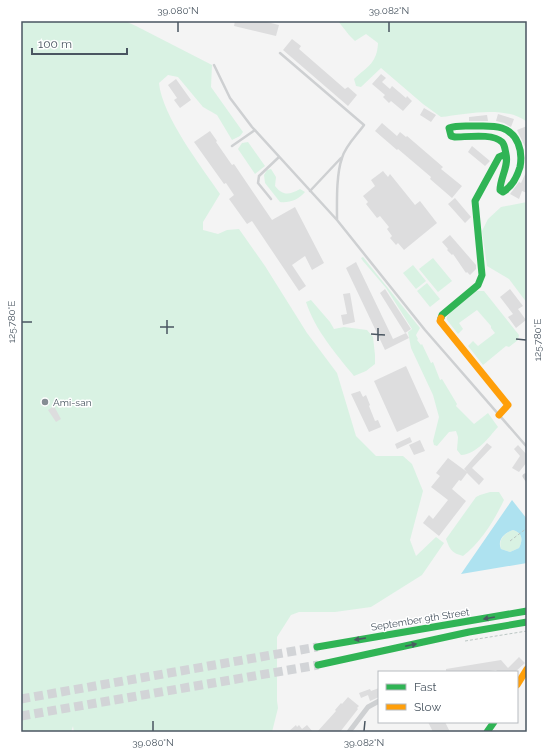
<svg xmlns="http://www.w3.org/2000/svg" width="548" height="753" viewBox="0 0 548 753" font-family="Raleway,sans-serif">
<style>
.green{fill:#d9f2e3}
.water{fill:#aee2f0;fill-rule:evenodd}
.building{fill:#ddddde}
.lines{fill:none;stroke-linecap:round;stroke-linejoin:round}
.highway-tunnel{stroke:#d2d4d7;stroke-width:9;stroke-dasharray:9 4.5;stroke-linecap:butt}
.path{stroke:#bcc7c4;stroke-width:1;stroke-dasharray:3 2;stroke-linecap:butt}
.lane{stroke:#ced0d2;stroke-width:2.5}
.street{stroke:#ced0d2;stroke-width:5}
.fast{stroke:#30b455;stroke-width:7}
.slow{stroke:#ff9f0a;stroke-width:7}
.oneway{fill:#495b60}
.ticks{fill:none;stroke:#4a5661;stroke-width:1.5}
.poi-dot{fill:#868d94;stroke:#fff;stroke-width:1.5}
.labels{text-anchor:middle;stroke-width:3;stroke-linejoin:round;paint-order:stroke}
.poi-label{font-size:10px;fill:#4a5661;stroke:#fff;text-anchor:start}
.street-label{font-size:10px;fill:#4a5661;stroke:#fff}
.neatline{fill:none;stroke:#4a5661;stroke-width:1.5}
.ticks-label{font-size:10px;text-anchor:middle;fill:#4a5661}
</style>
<rect width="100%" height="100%" fill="#f4f4f4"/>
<path class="green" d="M21 21H125L136 26 212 65 211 87 243 132 240 136 232 140 217 115 203 107 178 77 168 75 159 83C162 116 201 166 220 194L203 222V230L218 234 227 230 239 229 265 266 307 333 337 373 356 436 376 456H403L412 464 423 491 410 540 416 556 436 537 444 543 422 575 371 607 335 612H299L291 615 277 637V701L278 708 272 732H74L73 726 71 732H21Z
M338 21H527V122C506 105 466 114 441 117L423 104 381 68 361 87 356 86 354 79C368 66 377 63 378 43L366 34 355 41 349 35Z
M248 142 265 166 255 174 238 149 242 143Z
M271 169 276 177 275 186C283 196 289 195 300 189L305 192C298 200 290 203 280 202L265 183 264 175 267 170Z
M527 202V303L509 279 487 266 482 231 488 219 501 207Z
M363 257 420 328 416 335 418 339 417 340 421 345 422 344 431 363 433 362 440 380 442 379 457 404 456 406 474 424 488 413 498 427C488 438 477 454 461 455L457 450 458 437 456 431 449 432 437 446 434 445 433 441 439 417 433 395 411 348 408 332 412 329 386 288 363 261 361 258Z
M433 258 452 281 438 292 419 269Z
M413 265 426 281 416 289 403 273Z
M427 283 440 299 430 307 417 291Z
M476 291H484L519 335 518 340 509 347 506 346 483 365 468 346 473 341 478 346 495 333 491 328V326L477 310 459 323 463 329 458 334 447 320V317L451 312Z
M311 300 330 322 334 329 344 327 367 330 373 337 375 355V364L366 371 354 376C336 354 315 330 306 302Z
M490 492H499L504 500C494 521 481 542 463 556 452 553 450 550 446 539L476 497 480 495Z
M513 530C523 533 523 540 519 548L510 552 501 549C498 540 504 533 513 530Z"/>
<path class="water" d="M512 500 527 519V563L461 574ZM513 530C523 533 523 540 519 548L510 552 501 549C497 540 504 533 513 530Z"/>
<path class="building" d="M235 21H263L279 25 276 36 234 26Z
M292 39 301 46 299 49 345 89 348 87 357 95 348 106 283 50Z
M381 74 386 78 382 82 390 89 392 86 406 98 407 96 412 101 403 111 391 101 389 103 383 97 385 95 372 84Z
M176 79 191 100 180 108 174 100 177 98 168 85Z
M424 108 436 115 431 122 420 115Z
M498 114 514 119 511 127 504 123 496 121Z
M487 115 488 121H469V117Z
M382 123 397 136 400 132 406 137 407 136 443 167 441 169 462 186 452 198 430 179 431 177 398 149 397 150 375 131Z
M527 126V151L517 130Z
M210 131 217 141 216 142 232 165 234 164 272 220 295 207 324 263 312 270 305 256 292 265 306 286 299 291 252 221 247 224 229 199 234 195 226 183 224 184 194 142Z
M472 146 490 161 485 166 468 152Z
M527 170V193L522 191 519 199 510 194 519 182 521 183Z
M383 171 388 177 390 174 415 205 420 201 437 223 404 250 398 243 396 245 390 238 392 236 387 229 389 227 380 216 377 218 366 204 368 202 363 196 375 186 371 180Z
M455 198 471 217 465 223 448 204Z
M450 235 476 265V269L470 275 467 272 466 273 453 254 452 255 447 250 448 249 442 242Z
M356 262 393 339 406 333 409 338 385 350 346 268Z
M385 289 411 329 405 333 380 293Z
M510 289 523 306 518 309 526 320 516 328 508 317 513 314 500 297Z
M350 293 355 322 343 325 341 315 347 314 343 294Z
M406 366 429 417 397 432 374 381Z
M360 391 363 397 366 395 370 405 369 406 375 421 378 420 381 427 369 432 351 394Z
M54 406 61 419 56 422 48 410Z
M410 437 412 442 397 449 395 444Z
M420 440 425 451 414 455 409 445Z
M487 443 492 447 472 468 484 479 479 485 467 473 461 481 459 480 452 489 466 501 439 536 423 523 429 515 433 519 448 500 431 487 440 476 436 473 448 458 467 472 464 469Z
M518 445 527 455V462L519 472 512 468 520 456 514 449Z
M519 657 525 663 515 672H498L496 670 483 672H446V669L501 660 508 668Z
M379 688V697L370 701 368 695 361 698 359 693 370 689 371 691Z
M348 697 359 706 357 708 358 709 340 732H317L336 711 335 710 341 703 342 704Z
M428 722H445L450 732H433Z
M296 725 297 727 299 725 302 729 307 725 313 732H288Z"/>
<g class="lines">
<path class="highway-tunnel" d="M21 699 317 647
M21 716 318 665"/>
<path class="path" d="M510 541 527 528
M465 641 527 631"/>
<path class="lane" d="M280 53 364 125C357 135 345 146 342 158 336 175 337 202 337 220
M214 65 230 98 252 127 337 220 425 330 527 447
M232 146 255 130
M310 191 341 158
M271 199 258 183 259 176 279 157"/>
<path class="street" d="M525 476 527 479
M349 732 368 707 379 701"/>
<path class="fast" d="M441 318 442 315 478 285 482 275 475 201 499 157 506 154C509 166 500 178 500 190L503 192C513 186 517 177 520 167 523 151 518 133 502 128 493 125 483 126 474 126 465 126 457 125 449 128L451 136 455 137C467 137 493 133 502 142 505 145 505 150 506 154
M317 647 527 611
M318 665 469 632 527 622
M487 732 494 722"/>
<path class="slow" d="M441 318 440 321 508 405 499 415
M517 685 527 669"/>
</g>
<defs><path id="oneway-solid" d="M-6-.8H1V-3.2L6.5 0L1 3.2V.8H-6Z"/></defs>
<g class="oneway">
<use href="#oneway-solid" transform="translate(489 618) rotate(170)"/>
<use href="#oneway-solid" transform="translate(360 639) rotate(171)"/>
<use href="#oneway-solid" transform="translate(411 645) rotate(-12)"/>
</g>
<path class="ticks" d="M178 32V22M389 32V22M22 322H32M160 327H174M167 334V320M371 334 385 335M516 339 526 340M378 341V328M153 731V721M364 731 365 721"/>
<circle class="poi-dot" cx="45" cy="402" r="4"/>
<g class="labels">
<g class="poi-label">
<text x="53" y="406">Ami-san</text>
</g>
<g class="street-label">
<text transform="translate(420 619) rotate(-9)" y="4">September 9th Street</text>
</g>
</g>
<rect width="548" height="753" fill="none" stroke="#ffffff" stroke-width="44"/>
<rect x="378" y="671" width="140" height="52" fill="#ffffff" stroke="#b7bbc0"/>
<rect x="386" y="684" width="20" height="6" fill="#30b455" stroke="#b7bbc0"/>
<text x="414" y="691" font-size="12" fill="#4a5661">Fast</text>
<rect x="386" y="704" width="20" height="6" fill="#ff9f0a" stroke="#b7bbc0"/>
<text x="414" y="711" font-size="12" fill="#4a5661">Slow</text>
<path d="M32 48v6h95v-6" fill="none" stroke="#4a5661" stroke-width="2"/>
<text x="38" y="48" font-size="12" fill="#4a5661" stroke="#ffffff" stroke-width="3" paint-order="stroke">100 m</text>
<rect x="22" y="22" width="504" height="709" class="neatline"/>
<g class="ticks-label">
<text x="178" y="14">39.080°N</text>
<text x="389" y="14">39.082°N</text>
<text transform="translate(11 322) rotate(-90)" y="4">125.780°E</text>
<text transform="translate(537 340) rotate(-90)" y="4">125.780°E</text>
<text x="153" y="746">39.080°N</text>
<text x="364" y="746">39.082°N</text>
</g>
</svg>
